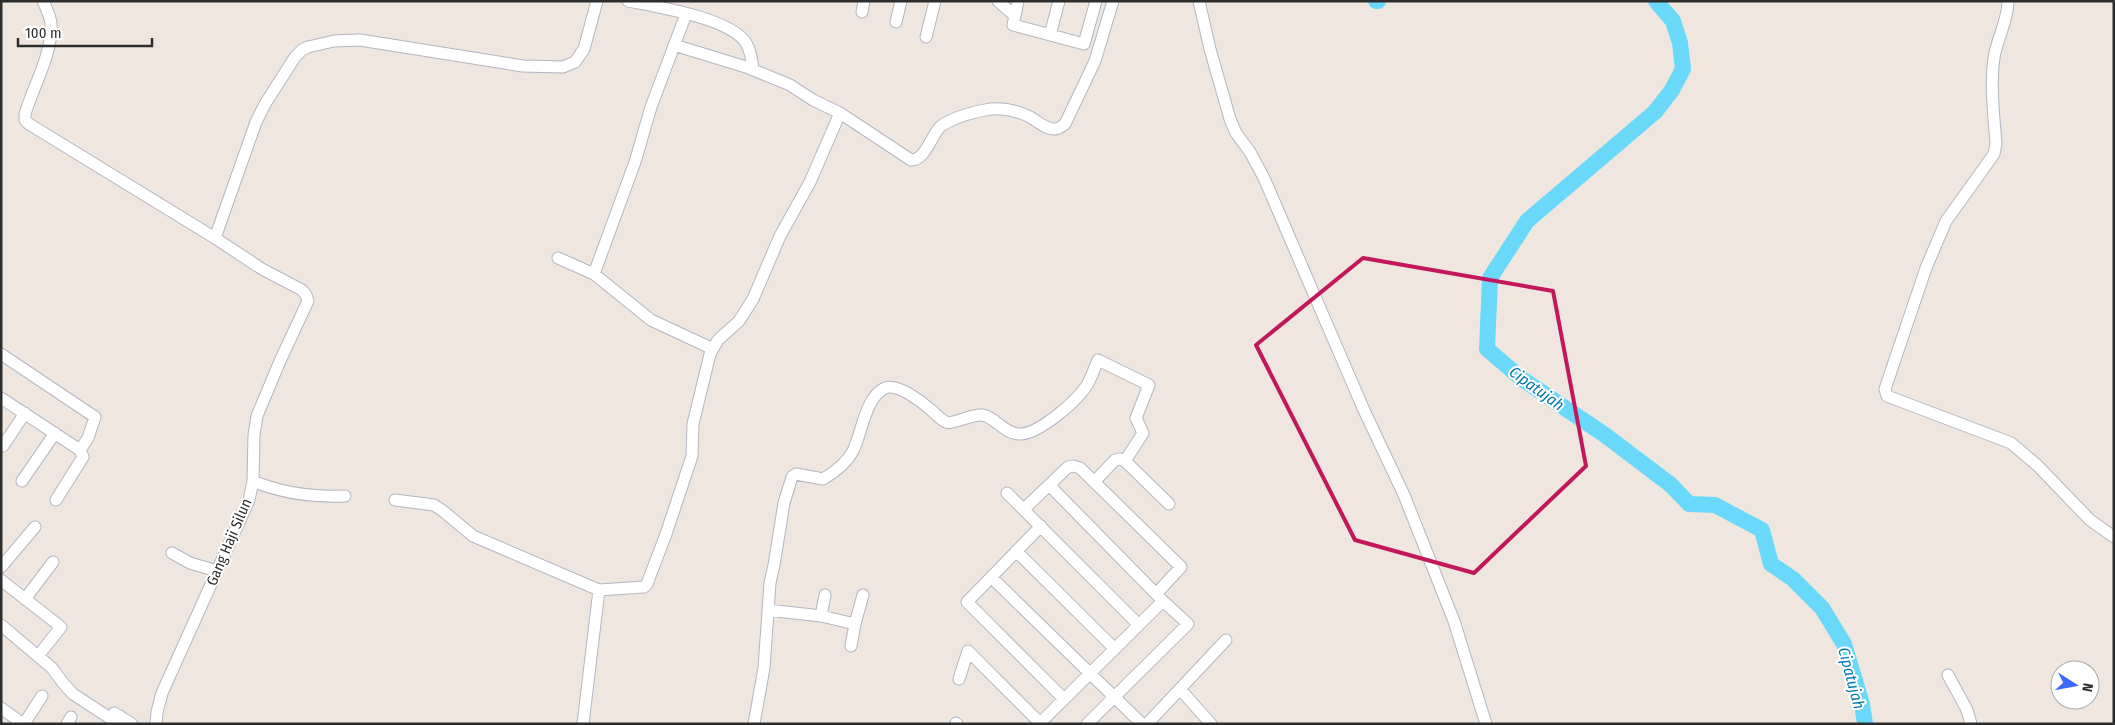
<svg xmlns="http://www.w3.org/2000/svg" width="2115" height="725" viewBox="0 0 2115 725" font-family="'Fira Sans Condensed',sans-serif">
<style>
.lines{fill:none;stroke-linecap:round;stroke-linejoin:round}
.river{stroke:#6ad9f9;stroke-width:16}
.minor-casing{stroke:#b3b6c1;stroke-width:13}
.minor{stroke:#fff;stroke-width:11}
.marked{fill:none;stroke:#c2185b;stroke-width:4;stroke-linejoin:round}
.labels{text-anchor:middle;stroke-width:4;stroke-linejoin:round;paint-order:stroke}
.street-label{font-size:15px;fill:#2d2d2d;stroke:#fff}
.water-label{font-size:16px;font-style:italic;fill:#0279ac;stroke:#fff}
</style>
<rect width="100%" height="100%" fill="#efe7df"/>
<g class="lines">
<path class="river" d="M1376 1H1378
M1656 1 1673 21 1680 43 1683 69 1672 90 1655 112 1527 221 1490 278 1487 349 1522 379 1605 435 1671 485 1689 504 1715 505 1762 530 1771 564 1793 579 1822 608 1844 644 1862 704 1865 724"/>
<defs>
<path id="minor" d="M43 1C46 8 50 16 51 23 53 53 33 87 25 114V120L29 124 215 238 262 269 302 290 306 295 308 301 280 361 257 416 254 435 253 481 249 500 162 693 157 712 156 724
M628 1C658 7 730 18 746 43 751 51 752 61 753 69
M998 1 1014 15
M1018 1 1013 25 1084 44 1096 1
M1199 1 1210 49 1230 119 1236 133 1250 152 1264 178 1363 408 1404 495 1454 621 1486 724
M2008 1C2008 21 1997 38 1994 58 1990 86 1994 117 1996 144L1994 154 1946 221 1926 268 1885 389 1887 396 2011 443 2037 465 2090 520 2114 537
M862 12 864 1
M896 22 901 1
M1050 35 1059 1
M926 37 935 1
M674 45 746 67 790 85 813 100 840 113 911 160C926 160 931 135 941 126 954 117 970 113 985 110 1001 107 1016 110 1030 117 1037 121 1047 130 1055 129 1058 129 1062 126 1065 124L1095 61 1113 1
M215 238 256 122 265 104 295 57 302 50 308 47 334 41 360 40 523 66 563 67 575 62 584 49 597 1
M558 258 594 274 651 320 713 349
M594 274 635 162 651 107 686 14
M1 354 95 417 88 438 80 450 83 457 56 500
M1 398 80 450
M3 446 25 413
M22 481 55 433
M253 481C281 493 314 497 345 496
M1094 482 1115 460 1120 459 1125 461 1169 504
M1007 493 1139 625
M395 500 434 505 443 511 473 536 599 590 644 587 647 584 666 534 692 456 693 424 710 354 718 340 739 321 753 299 780 236 810 182 840 113
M1024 509 1068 467 1073 466 1080 468 1181 567 1156 594
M1041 526 967 602 1064 699
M1016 551 1115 649
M172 553 190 563 217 571
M1 567 35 527
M991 577 1142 724
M1 580 61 627 38 656
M25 599 53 562
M768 610 821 616 855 624 863 595
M821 616 825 595
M1 625 52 668 63 683 73 694 116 722 120 716
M851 646 855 624
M1948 675 1967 710 1971 724
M959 679 968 651 1040 723 1163 601 1049 485
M1180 689 1211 724
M1 708 23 724
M114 713 132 724
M956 723 957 724
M24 724 42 696
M67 724 71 717
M583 724 599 590
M754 724 764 668 770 583 774 565 784 503 792 477 796 474 823 479C835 472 846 464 853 451 862 433 865 397 885 388 898 383 922 402 931 410 935 413 941 420 946 422 952 425 971 414 982 415 995 417 1004 433 1018 434 1037 436 1075 402 1085 388 1091 380 1094 369 1098 360L1149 385 1136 418 1143 433 1125 461
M1087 724 1188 624 1163 601
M1147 724 1226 640"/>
</defs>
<use href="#minor" class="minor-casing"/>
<use href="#minor" class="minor"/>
</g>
<path class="marked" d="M1363 258 1553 291 1586 466 1474 573 1355 540 1256 345Z"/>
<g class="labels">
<g class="street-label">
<text transform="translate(229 542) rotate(-67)" y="5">Gang Haji Silun</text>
</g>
<g class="water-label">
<text transform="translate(1537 388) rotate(36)" y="6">Cipatujah</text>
<text transform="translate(1852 678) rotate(75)" y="6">Cipatujah</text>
</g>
</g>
<rect width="2115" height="725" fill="none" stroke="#2d2d2d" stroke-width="5"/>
<g transform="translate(2075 685) rotate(101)"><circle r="24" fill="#ffffff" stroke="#ababab"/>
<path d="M0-4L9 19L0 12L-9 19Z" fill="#3c68ff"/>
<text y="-8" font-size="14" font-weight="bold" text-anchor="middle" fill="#2d2d2d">N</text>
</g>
<path d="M18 38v8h134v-8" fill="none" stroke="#2d2d2d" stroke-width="2.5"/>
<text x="25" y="38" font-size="15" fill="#2d2d2d" stroke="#ffffff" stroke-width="4" paint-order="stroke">100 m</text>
</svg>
